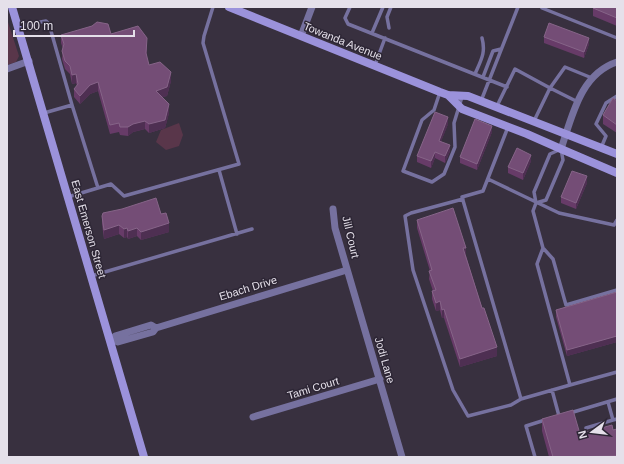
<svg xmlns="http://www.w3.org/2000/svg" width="624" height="464" viewBox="0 0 624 464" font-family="Arial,sans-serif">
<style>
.green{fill:#59364a}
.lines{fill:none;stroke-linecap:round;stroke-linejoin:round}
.service{stroke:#76719f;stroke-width:3.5}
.minor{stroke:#76719f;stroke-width:7}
.secondary{stroke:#9b92db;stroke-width:8}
.wall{fill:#673b68}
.shaded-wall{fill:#4e2f52}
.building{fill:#744d76;stroke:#866488}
.labels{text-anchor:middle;stroke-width:3;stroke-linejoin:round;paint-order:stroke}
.street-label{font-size:11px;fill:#e5e0ea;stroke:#2d2635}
</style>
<rect width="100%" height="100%" fill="#38303f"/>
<path class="green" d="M7 19 19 56 16 62 7 65Z
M179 123 183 135 179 146 166 150 156 142 161 130Z"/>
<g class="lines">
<path class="service" d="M350 7 345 18 348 24 507 87
M542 8 617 38
M18 26 46 21 49 24 72 105 98 188
M389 28 387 17 391 7
M372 33 383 7
M375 65 385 38
M475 74C481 60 486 53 482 38
M483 77 493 51 501 49
M440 92 434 110 422 120 403 171 432 182 444 174 455 147 454 123 462 97
M481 101 518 7
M578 102 550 88 565 67 592 78
M497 106 515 69 550 88 534 121
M44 113 72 105
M508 127 483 191 462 197 521 399 570 385 537 264 543 248 533 211 536 203 534 192 550 154 561 149 563 160 546 200 536 203
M601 148 606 136 596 124 606 103 617 96
M219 170 237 234
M488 179 559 213 614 225 617 220
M68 197 111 184 124 196 239 164 203 43 204 36 213 7
M463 199 411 213 405 216 413 270 453 390 468 416 511 405 521 399
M543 248 553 259 566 305 617 290
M91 276 252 229
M570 385 617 372
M552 390 559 416
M608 402 613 420 617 419
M570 413 617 399
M586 428 613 420
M535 457 526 426 545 420"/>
<path class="minor" d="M301 36 312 7
M7 69 29 61
M561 149C572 117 580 74 617 62
M333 209 335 228 402 457
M156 328 347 270
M110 341 113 340 115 336 151 325 156 328 153 332 118 342 113 340
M253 417 380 379"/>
<path class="secondary" d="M12 7 144 457
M229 7 440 92 448 95 468 96 617 154
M448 95 462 109 527 134 561 149 617 173"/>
</g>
<path class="wall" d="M617 7V26L593 16V8Z
M111 34 147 47 146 55 149 65 171 81 167 96 162 97 169 113 165 128 149 133 145 129 133 132 128 136 120 135 119 132 110 134 98 91 90 94 80 104 74 97V89L77 86 76 83 72 84 70 74 65 69 62 59 63 49 61 43V35Z
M544 37 589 44 584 58 544 43Z
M617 101V133L603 124V115Z
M448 124 441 141 450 151 445 163 435 158 431 168 417 162V156Z
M492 132 477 170 460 163V157Z
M531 161 523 180 508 173V167Z
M587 183 576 209 561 203V197Z
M161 214 169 232 141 240 137 236 128 239 127 237 124 238 119 234 104 239 102 224V216Z
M417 220 466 256 497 356 460 367 444 318H442L440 310 436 311 432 299V291H433L429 279 430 271 417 228Z
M617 292V342L567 356 556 317V310Z
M542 419 580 434 613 430 617 457H549L542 431Z"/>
<path class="shaded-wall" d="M147 38V47L146 62V53Z
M589 38V44L584 58V52Z
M171 72V81L167 96 156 99V91Z
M76 74V83L72 84V75Z
M98 82V91L90 94 80 104V96L90 85Z
M169 104V113L165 128 149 133V124Z
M448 117V124L439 147V141Z
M145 121V129L133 132 128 136V127L133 124Z
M492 126V132L477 170V164Z
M450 145V151L445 163V156Z
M435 152V158L431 168V161Z
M531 155V161L523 180V173Z
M587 176V183L576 209V203Z
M169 223V232L141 240V232Z
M119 225V234L104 239V230Z
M127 228V237L124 238V229Z
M137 228V236L128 239V231Z
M463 248H466V256Z
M440 301V310L436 311V303Z
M444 309V318H442V310Z
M617 336V342L567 356V350Z
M497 347V356L460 367V359Z"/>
<path class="building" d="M594 7H617V18L593 8Z
M97 22 108 24 111 34 138 26 147 38 146 53 149 65 160 62 171 72 167 87 156 91 169 104 165 120 149 124 145 121 133 124 128 127H120L119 123 110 125 98 82 90 85 80 96 74 89 78 84 76 74 72 75 70 66 65 61 62 51 64 44 61 35 92 26Z
M549 23 589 38 584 52 544 37Z
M613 98 617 101V125L603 115Z
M435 112 448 117 439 141 450 145 445 156 435 152 431 161 417 156Z
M475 119 492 126 477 164 460 157Z
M517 148 531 155 523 173 508 167Z
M572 171 587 176 576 203 561 197Z
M156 198 161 214 166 213 169 223 141 232 137 228 128 231 127 228 124 229 119 225 104 230 102 216 103 213 122 209Z
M453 208 466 248H463L482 308H484L497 347 460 359 444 309 442 310 440 301 436 303 432 291 436 290 429 271 432 270 417 220Z
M617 292V336L567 350 556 310Z
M573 410 580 434 612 425 613 430 617 429V456L553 457 542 419Z"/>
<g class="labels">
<g class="street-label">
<text transform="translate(343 41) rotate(22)" y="4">Towanda Avenue</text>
<text transform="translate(89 229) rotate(74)" y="4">East Emerson Street</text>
<text transform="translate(351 237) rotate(77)" y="4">Jill Court</text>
<text transform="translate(248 288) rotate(-17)" y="4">Ebach Drive</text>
<text transform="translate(385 360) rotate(74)" y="4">Jodi Lane</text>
<text transform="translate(313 388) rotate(-17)" y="4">Tami Court</text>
</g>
</g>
<rect width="624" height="464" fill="none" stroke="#e5e0ea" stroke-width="16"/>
<g transform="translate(592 432) rotate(255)" stroke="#2d2635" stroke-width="3" paint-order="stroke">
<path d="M0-3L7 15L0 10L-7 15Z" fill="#e5e0ea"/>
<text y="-6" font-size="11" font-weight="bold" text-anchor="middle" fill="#e5e0ea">N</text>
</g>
<path d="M14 30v6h120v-6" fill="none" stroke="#e5e0ea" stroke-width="2"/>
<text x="20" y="30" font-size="12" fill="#e5e0ea" stroke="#2d2635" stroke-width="3" paint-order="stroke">100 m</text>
</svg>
